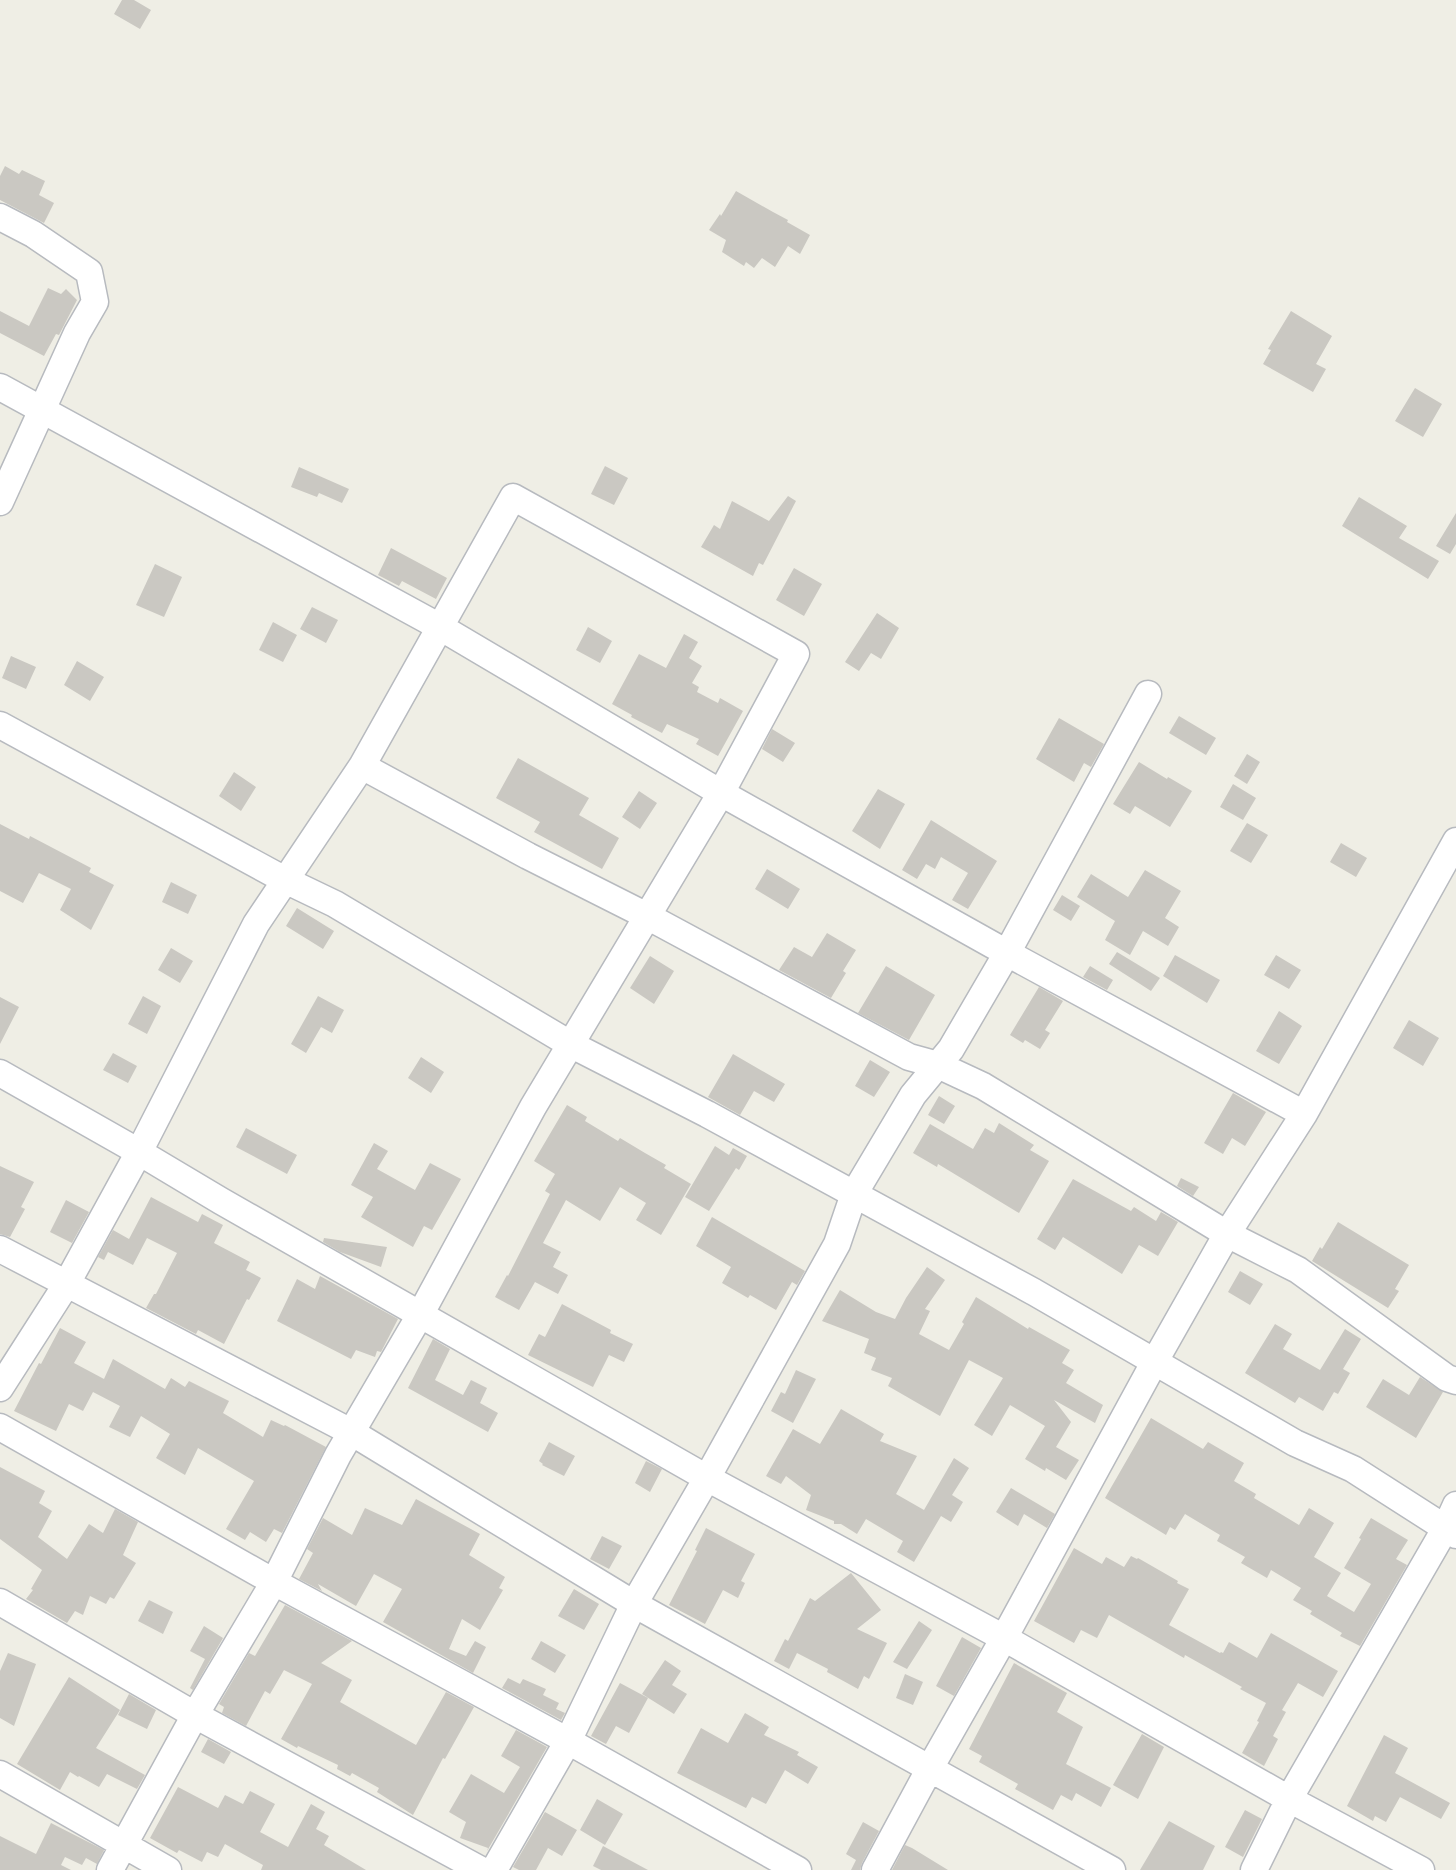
<svg xmlns="http://www.w3.org/2000/svg" width="1456" height="1870" viewBox="0 0 1456 1870" font-family="'PT Sans Narrow',sans-serif">
<style>
.building{fill:#cac8c2}
.lines{fill:none;stroke-linecap:round;stroke-linejoin:round}
.minor-casing{stroke:#b7babf;stroke-width:29}
.minor{stroke:#fff;stroke-width:26}
</style>
<rect width="100%" height="100%" fill="#efeee5"/>
<path class="building" d="M122 0H134L151 10 140 29 114 14Z
M5 166 19 174 22 170 45 181 39 195 54 203 44 223 0 200V176Z
M736 191 773 212 788 220 787 222 810 235 800 254 788 246 775 267 762 258 754 268 746 262 744 266 722 252 726 240 709 230 720 214 721 216Z
M48 288 61 294 66 289 77 300 59 335 56 334 44 356 0 333V311L29 326Z
M1291 311 1332 336 1316 364 1326 369 1313 392 1263 364 1271 350 1268 349Z
M1415 388 1442 404 1423 437 1395 421Z
M605 466 628 478 614 505 591 494Z
M299 467 349 489 342 503 319 493 317 497 291 487Z
M788 496 796 501 763 565 759 563 753 576 701 547 714 525 720 529 732 501 769 521Z
M1359 497 1407 526 1399 538 1439 561 1428 579 1342 526Z
M1456 513V544L1450 554 1436 546Z
M391 548 447 578 436 599 402 581 399 586 378 575Z
M155 564 182 577 164 617 136 605Z
M794 568 822 584 804 616 776 600Z
M312 607 338 620 326 643 300 629Z
M877 613 899 628 881 659 871 653 859 671 845 662Z
M273 622 297 635 283 662 259 650Z
M588 627 612 641 600 663 576 650Z
M684 634 698 642 689 658 702 666 692 683 699 687 697 692 718 703 720 698 743 711 718 756 696 744 699 739 667 724 662 733 631 717 632 715 612 704 639 654 666 668Z
M11 656 36 667 26 689 2 678Z
M77 661 104 677 90 701 64 685Z
M1179 716 1216 738 1206 755 1169 733Z
M1059 718 1104 744 1091 767 1084 763 1074 782 1036 759Z
M772 729 795 743 783 762 762 749Z
M1247 754 1260 762 1247 784 1234 776Z
M518 758 589 798 579 815 619 838 602 869 534 832 540 822 496 798Z
M1139 762 1167 779 1168 777 1192 791 1170 827 1135 806 1130 814 1113 804Z
M234 772 256 787 241 811 219 796Z
M1233 784 1256 798 1243 820 1220 807Z
M878 789 905 804 880 849 852 831Z
M639 791 657 803 640 829 622 817Z
M931 820 997 861 968 909 952 900 968 873 941 857 935 869 926 864 917 879 902 870Z
M1247 823 1268 835 1251 863 1230 851Z
M0 824 29 839 30 836 91 868 89 872 114 885 91 930 60 910 71 889 39 873 23 903 0 891Z
M1341 843 1367 858 1356 877 1330 862Z
M767 869 800 889 788 909 755 889Z
M1145 870 1181 891 1165 918 1179 927 1168 946 1143 931 1130 955 1105 940 1115 921 1077 897 1091 874 1128 897Z
M171 882 197 895 188 914 162 902Z
M1062 895 1080 906 1071 921 1053 910Z
M297 908 334 931 323 949 286 926Z
M827 933 856 950 843 971 846 973 831 998 779 970 794 947 812 957Z
M171 948 193 961 180 983 158 970Z
M1117 952 1160 978 1151 991 1109 964Z
M1175 955 1220 980 1207 1003 1163 976Z
M1276 955 1301 970 1289 989 1264 975Z
M650 956 674 971 654 1004 630 988Z
M886 966 935 995 909 1040 858 1013Z
M1090 966 1113 980 1107 990 1083 977Z
M1039 987 1063 1001 1045 1030 1050 1033 1040 1049 1025 1040 1023 1043 1010 1035Z
M143 996 161 1006 147 1034 128 1024Z
M318 996 344 1010 332 1033 321 1027 306 1053 291 1044Z
M0 997 19 1007 0 1044Z
M1279 1011 1302 1026 1279 1064 1256 1051Z
M1409 1020 1439 1038 1423 1066 1393 1048Z
M113 1053 137 1066 128 1083 103 1070Z
M733 1054 785 1084 774 1102 754 1091 740 1115 708 1097Z
M421 1057 444 1072 431 1093 408 1078Z
M870 1060 890 1072 874 1097 855 1086Z
M1233 1093 1266 1112 1245 1146 1232 1138 1223 1154 1204 1143Z
M939 1096 955 1106 944 1124 928 1115Z
M567 1105 587 1117 585 1121 618 1141 620 1138 645 1153 666 1165 664 1168 691 1184 661 1235 636 1220 646 1203 620 1187 600 1221 566 1200 543 1243 561 1252 553 1267 568 1275 558 1294 535 1282 519 1310 495 1297 507 1275 508 1276 550 1194 545 1191 555 1174 534 1161Z
M999 1123 1034 1145 1030 1150 1049 1161 1019 1213 938 1164 937 1167 913 1153 930 1124 973 1149 985 1128 994 1133Z
M246 1128 297 1155 287 1174 236 1147Z
M374 1143 388 1151 377 1169 415 1190 430 1163 461 1179 432 1230 424 1226 413 1247 361 1217 373 1197 351 1185Z
M715 1146 729 1155 733 1148 747 1156 739 1170 736 1168 709 1211 685 1197Z
M0 1166 34 1182 21 1207 25 1209 10 1237 0 1234Z
M1181 1178 1199 1187 1193 1196 1177 1186Z
M1073 1179 1131 1211 1134 1207 1156 1221 1161 1212 1178 1222 1158 1256 1139 1245 1122 1274 1063 1237 1055 1250 1037 1239Z
M151 1197 198 1222 202 1214 223 1225 214 1243 250 1262 246 1270 261 1278 249 1300 247 1299 224 1344 198 1330 196 1334 146 1308 154 1294H156L177 1253 147 1238 133 1265 108 1252 104 1260 98 1257 113 1230 129 1239Z
M66 1200 89 1212 72 1243 50 1232Z
M712 1217 805 1271 797 1285 792 1282 776 1310 750 1295 748 1298 722 1283 731 1267 696 1246Z
M1338 1222 1409 1265 1395 1289 1399 1291 1388 1308 1312 1261 1320 1247 1322 1249Z
M324 1238 387 1247 381 1267 340 1252 323 1242Z
M927 1267 945 1280 925 1309 930 1311 919 1334 949 1350 964 1324 962 1322 976 1297 1028 1329 1029 1327 1070 1350 1062 1363 1074 1370 1066 1383 1103 1405 1095 1423 1054 1400 1071 1422 1056 1447 1079 1460 1066 1480 1046 1468 1045 1471 1025 1459 1045 1426 1010 1405 992 1436 974 1425 1003 1378 969 1360 940 1416 888 1386 892 1378 871 1370 876 1358 864 1353 869 1339 822 1321 840 1290 876 1312 895 1319 906 1298Z
M1240 1271 1263 1284 1250 1305 1228 1292Z
M320 1276 398 1319 381 1352 377 1351 375 1357 356 1350 351 1359 277 1321 297 1279 315 1289Z
M562 1304 611 1330 610 1333 633 1344 624 1362 609 1355 593 1387 528 1355 539 1334 545 1337Z
M1275 1324 1292 1334 1283 1349 1320 1370 1345 1329 1361 1339 1343 1369 1350 1373 1338 1394 1334 1392 1323 1411 1299 1397 1295 1403 1245 1373Z
M60 1328 86 1342 74 1363 104 1379 113 1359 165 1389 171 1378 185 1387 189 1381 229 1401 223 1413 263 1437 271 1420 284 1426 285 1425 326 1447 282 1533 274 1529 266 1542 250 1532 245 1540 226 1529 254 1481 198 1448 185 1475 156 1458 170 1434 141 1416 130 1437 109 1427 120 1406 93 1392 83 1411 69 1404 56 1431 14 1411 39 1363 41 1364Z
M433 1339 450 1349 435 1380 463 1395 471 1380 487 1388 480 1403 498 1413 488 1432 408 1388Z
M796 1370 816 1379 793 1423 771 1411 781 1392 785 1394Z
M1420 1377 1443 1392 1416 1438 1366 1407 1383 1379 1409 1395Z
M841 1409 884 1434 880 1441 917 1456 896 1494 924 1510 954 1458 969 1468 952 1495 963 1502 951 1522 941 1516 914 1562 897 1552 903 1541 866 1519 857 1534 841 1524H834V1521L806 1510 811 1495 786 1476 781 1484 766 1476 793 1429 820 1444Z
M1151 1418 1203 1449 1208 1442 1244 1463 1234 1481 1256 1494 1254 1498 1299 1525 1309 1508 1334 1523 1314 1557 1341 1573 1327 1596 1354 1612 1371 1584 1344 1568 1361 1539 1359 1538 1371 1518 1408 1540 1396 1559 1407 1565 1360 1646 1340 1636 1342 1633 1310 1614 1312 1611 1293 1600 1301 1588 1271 1570 1267 1578 1241 1563 1245 1557 1217 1541 1220 1535 1185 1514 1175 1530 1170 1527 1166 1535 1105 1498Z
M549 1442 575 1456 564 1476 542 1465 543 1464 539 1461Z
M646 1461 662 1469 650 1492 635 1483Z
M0 1467 45 1491 39 1503 52 1511 38 1537 67 1559 89 1524 103 1533 115 1509 138 1522 123 1555 136 1563 114 1599 110 1597 106 1604 90 1596 83 1615 75 1611 67 1623 26 1599 33 1590 31 1589 42 1570 0 1539Z
M1011 1488 1055 1514 1047 1528 1024 1514 1018 1526 996 1512Z
M416 1499 480 1534 469 1555 505 1577 499 1588 503 1590 480 1630 462 1619 449 1649 466 1656 475 1641 486 1647 473 1673 383 1622 402 1589 374 1574 356 1606 318 1584 322 1591 299 1579 313 1553 307 1549 323 1518 352 1535 365 1508 402 1525Z
M706 1528 755 1554 741 1581 745 1583 738 1598 723 1590 705 1624 669 1605 697 1551 695 1550Z
M602 1536 622 1546 609 1569 590 1559Z
M1074 1548 1102 1564 1106 1557 1124 1567 1131 1556 1137 1559 1138 1558 1178 1581 1177 1583 1189 1589 1169 1625 1220 1653 1221 1652 1223 1653 1229 1642 1257 1658 1271 1633 1338 1671 1323 1697 1298 1683 1282 1710 1286 1712 1273 1736 1278 1739 1264 1766 1242 1753 1259 1722 1257 1721 1266 1703 1240 1689 1242 1687 1185 1655 1184 1658 1109 1615 1097 1638 1081 1630 1074 1643 1034 1621Z
M851 1573 881 1610 857 1629 887 1643 869 1679 864 1676 858 1689 827 1672 828 1669 797 1653 789 1669 774 1661 785 1639 788 1641 810 1598 815 1601Z
M574 1589 599 1604 584 1630 558 1616Z
M149 1600 173 1612 163 1634 138 1621Z
M285 1605 352 1641 321 1663 352 1680 340 1702 416 1745 446 1692 474 1707 445 1759 443 1758 413 1815 377 1792 379 1788 352 1773 350 1776 337 1769 338 1765 298 1746 297 1748 281 1739 312 1684 284 1670 270 1694 265 1691 246 1726 222 1713 224 1707 219 1704 249 1653 255 1656Z
M919 1621 932 1630 907 1669 893 1662Z
M204 1626 223 1638 193 1690 190 1688 205 1659 190 1651Z
M962 1637 981 1648 954 1696 936 1686Z
M541 1641 566 1655 555 1673 531 1659Z
M8 1653 36 1664 14 1726 0 1718V1671Z
M665 1660 681 1671 672 1685 687 1694 674 1714 642 1694Z
M1014 1663 1067 1693 1057 1712 1083 1727 1066 1764 1111 1788 1101 1807 1076 1793 1072 1801 1061 1795 1053 1810 1015 1789 1018 1784 979 1762 982 1756 969 1749Z
M905 1674 923 1682 913 1705 896 1698Z
M69 1677 120 1710 96 1748 145 1775 137 1789 107 1774 99 1787 79 1776 78 1777 70 1772 60 1790 17 1764Z
M508 1678 520 1684 523 1679 546 1689 543 1695 559 1703 556 1709 565 1713 561 1720 502 1688Z
M620 1683 648 1698 629 1733 616 1726 606 1744 591 1736Z
M129 1694 156 1710 147 1729 118 1715Z
M745 1713 769 1727 764 1735 799 1752 797 1755 818 1767 808 1784 785 1770 766 1804 752 1797 746 1808 677 1773 701 1728 728 1743Z
M516 1730 547 1747 487 1851 488 1848 460 1838 466 1822 449 1812 471 1774 504 1793 520 1767 501 1756Z
M1142 1734 1164 1747 1138 1799 1113 1785Z
M1384 1735 1408 1748 1395 1773 1450 1803 1441 1819 1400 1797 1386 1822 1375 1816 1373 1821 1347 1806Z
M208 1739 231 1752 224 1764 201 1752Z
M178 1787 218 1808 225 1795 243 1804 250 1791 275 1804 260 1832 288 1847 311 1804 325 1812 316 1829 329 1836 324 1845 366 1870H261L263 1865 225 1844 218 1857 207 1852 202 1862 179 1850 177 1853 150 1838Z
M597 1799 623 1814 605 1845 580 1830Z
M1245 1810 1262 1819 1243 1857 1225 1847Z
M545 1812 577 1830 562 1856 548 1848 536 1870H519L513 1867Z
M1169 1821 1215 1846 1203 1870H1140Z
M863 1822 879 1831 862 1863 860 1870H851L856 1860 846 1854Z
M51 1823 104 1850 97 1864 86 1858 82 1865 65 1857 61 1865 71 1870H0V1836L36 1854Z
M905 1845 912 1848 948 1870H892Z
M603 1846 648 1870H601L593 1866Z"/>
<g class="lines">
<defs>
<path id="minor" d="M0 217 33 234 89 272 95 302 77 333 0 502
M0 387 440 627 721 793 1007 953 1304 1114
M0 725 285 880 335 904 570 1044 707 1114 1034 1292 1295 1443 1353 1469 1456 1535
M362 766 528 856 647 916 909 1057 938 1065 983 1086 1227 1234 1298 1270 1447 1378 1456 1381
M0 1073 139 1152 221 1201 707 1478 1004 1638 1289 1799 1421 1870
M0 1249 351 1432 634 1604 1112 1870
M0 1388 66 1285 139 1152 256 924 362 766 513 497 796 654 721 793 533 1107 420 1315 338 1455 274 1582 195 1715 110 1870
M0 1427 274 1582 568 1741 798 1870
M0 1602 195 1715 481 1870
M0 1774 168 1870
M494 1870 568 1741 634 1604 707 1478 837 1244 854 1194 913 1095 951 1049 1007 953 1148 694
M875 1870 930 1768 1004 1638 1155 1361 1227 1234 1304 1114 1456 841
M1254 1870 1289 1799 1445 1529 1456 1505"/>
</defs>
<use href="#minor" class="minor-casing"/>
<use href="#minor" class="minor"/>
</g>
</svg>
